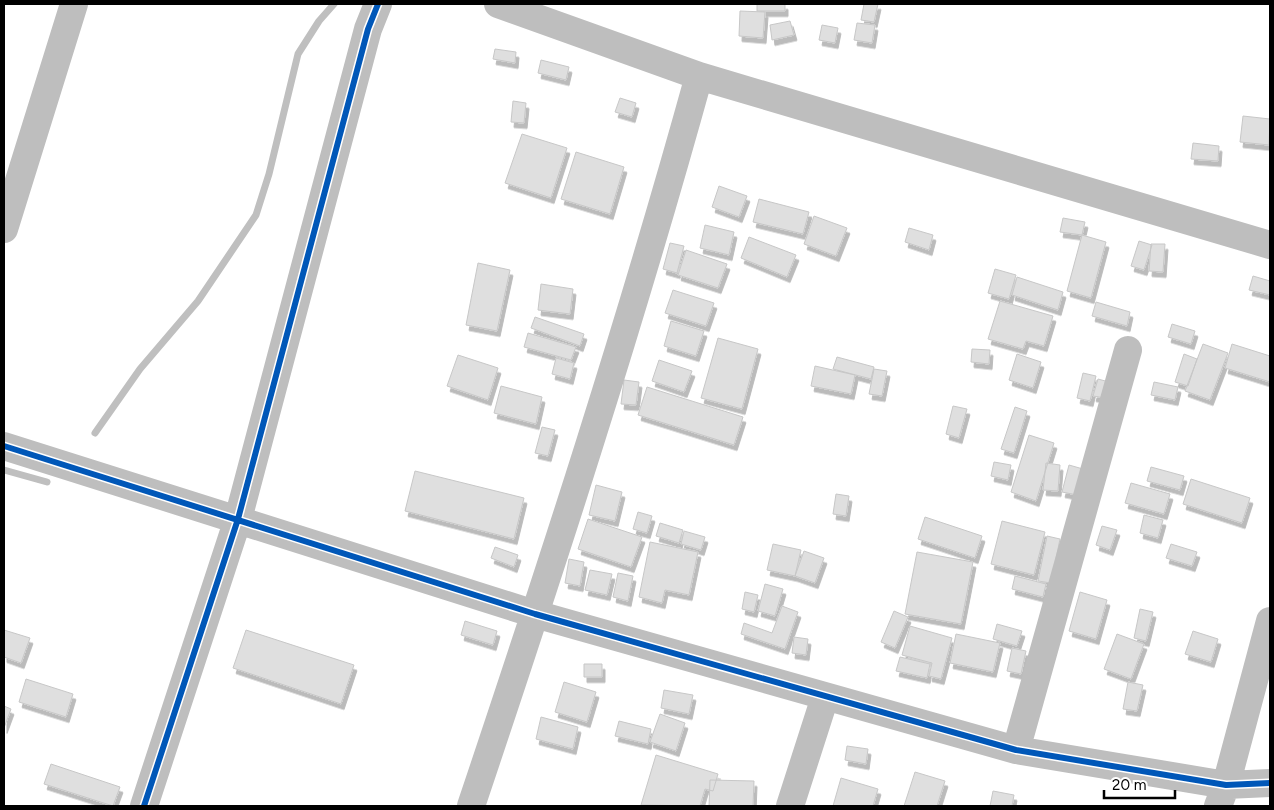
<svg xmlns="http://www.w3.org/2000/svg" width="1274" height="810" viewBox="0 0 1274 810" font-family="Figtree,sans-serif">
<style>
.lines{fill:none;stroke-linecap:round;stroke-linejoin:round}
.stream{stroke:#bfbfbf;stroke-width:7}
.building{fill:#dfdfdf;stroke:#c7c7c7;filter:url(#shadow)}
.minor{stroke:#bebebe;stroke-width:28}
.cycleway-casing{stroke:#fff;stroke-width:9}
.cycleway{stroke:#0057b8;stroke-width:6}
</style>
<defs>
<filter id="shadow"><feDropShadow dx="3" dy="5.5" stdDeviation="0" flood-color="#0004"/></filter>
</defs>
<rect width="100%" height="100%" fill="#fff"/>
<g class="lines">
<path class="stream" d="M95 433 140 369 198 301 256 215 269 174 298 54 319 21 334 4
M4 470 47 482"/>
</g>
<path class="building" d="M757 4H785V11H757Z
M864 4H878L874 22 861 20Z
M740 11 765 12 763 38 739 36Z
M790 21 794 35 772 40 770 25Z
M857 23 875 25 872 43 854 40Z
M822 25 838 28 835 43 819 40Z
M495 49 516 52 515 63 493 59Z
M541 60 569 67 566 80 538 73Z
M620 98 636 103 632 117 615 112Z
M513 101 526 103 524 123 511 122Z
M1243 116 1270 119 1269 145 1240 142Z
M522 134 567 148 551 198 505 183Z
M1193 143 1219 146 1218 161 1191 159Z
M576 152 624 167 610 214 561 199Z
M719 186 747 196 739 217 712 207Z
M759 199 809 212 803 234 753 222Z
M814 216 847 228 836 256 804 244Z
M1063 218 1085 222 1082 235 1060 232Z
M705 225 734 232 729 255 700 248Z
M909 228 933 235 929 250 905 242Z
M1082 235 1106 242 1091 298 1067 291Z
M749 237 796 255 787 277 741 258Z
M1139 241 1152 245 1144 270 1131 266Z
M670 243 684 246 677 273 663 269Z
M1151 244H1165L1163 272 1149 271Z
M686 250 727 264 718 288 678 275Z
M478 263 510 270 497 331 466 325Z
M995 269 1016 275 1009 299 988 293Z
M1253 276 1270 281V295L1249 290Z
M1017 277 1063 292 1058 310 1012 295Z
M541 284 573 289 570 314 538 310Z
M673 290 714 303 706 326 665 313Z
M1000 301 1053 316 1044 346 1026 341 1023 349 988 339Z
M1096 302 1130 312 1127 326 1092 316Z
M535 317 584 334 580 346 531 328Z
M671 321 704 331 696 356 664 346Z
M1172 324 1195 331 1191 344 1168 337Z
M528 333 576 347 571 360 524 347Z
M718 338 758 349 742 409 701 398Z
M1203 344 1228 353 1210 400 1185 391Z
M1232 344 1270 356V382L1225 368Z
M972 349 990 350 989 364 971 362Z
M1017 354 1041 362 1033 388 1009 380Z
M1184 354 1197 359 1188 386 1175 382Z
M458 355 498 368 488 400 447 386Z
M837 357 874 367 871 379 833 369Z
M556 358 574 363 570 379 552 374Z
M659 360 692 371 684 392 652 381Z
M815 366 855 375 851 394 811 386Z
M874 369 887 371 882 396 869 394Z
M1083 373 1096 376 1090 401 1077 398Z
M1098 379 1109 382 1105 398 1093 396Z
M624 380 639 382 636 405 621 404Z
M1154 382 1178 387 1175 400 1151 395Z
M501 386 542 397 536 424 494 413Z
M647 387 743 417 734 445 638 415Z
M953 406 967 409 959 438 946 434Z
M1015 407 1027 411 1014 453 1001 449Z
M542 427 555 430 548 456 535 453Z
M1029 435 1054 443 1036 501 1011 492Z
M994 462 1011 465 1008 480 991 476Z
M1046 463 1060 465 1058 491 1043 490Z
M1069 465 1083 469 1077 495 1062 492Z
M1151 467 1184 476 1180 490 1147 481Z
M415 471 524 498 514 539 405 511Z
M1191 479 1250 498 1242 523 1183 504Z
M1131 483 1170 494 1164 514 1125 503Z
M596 485 622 492 615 521 589 515Z
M836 494 849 496 846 516 833 514Z
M638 512 652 516 647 533 633 529Z
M1144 515 1163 520 1158 538 1140 533Z
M925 517 982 536 975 558 918 539Z
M588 519 642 537 631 567 578 549Z
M1002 521 1045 532 1034 575 991 564Z
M660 523 683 530 679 543 656 536Z
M1102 526 1117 530 1110 550 1096 545Z
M684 531 705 537 701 550 681 544Z
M1047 536 1060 539 1051 583 1038 581Z
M650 542 698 552 689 595 665 590 662 603 639 597Z
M773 544 801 550 795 576 767 570Z
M1171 544 1197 552 1192 566 1166 558Z
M495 547 518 555 514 567 491 558Z
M804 551 824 558 815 583 795 576Z
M917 552 973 562 961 624 905 614Z
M569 559 584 562 580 586 565 583Z
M590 570 612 574 607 595 585 590Z
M618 573 633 576 628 601 613 597Z
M1015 576 1046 584 1043 597 1012 589Z
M765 584 783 589 775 616 758 611Z
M745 592 758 595 754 612 742 609Z
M1080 592 1107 600 1096 639 1069 631Z
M782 606 798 612 785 649 741 634 744 623 772 633Z
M1140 609 1153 612 1146 641 1134 638Z
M894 611 908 617 895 648 881 642Z
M465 621 497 631 493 645 461 635Z
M997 624 1022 631 1017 646 993 639Z
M910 626 952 638 941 679 929 676 932 663 902 655Z
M4 630 30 638 21 663 4 657Z
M246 630 354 665 341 704 233 668Z
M1193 631 1218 639 1211 662 1185 654Z
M956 634 1000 643 993 672 950 663Z
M1117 634 1144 644 1131 679 1104 669Z
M794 637 808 639 806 655 792 653Z
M1012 648 1026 651 1021 674 1007 671Z
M900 657 930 664 927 678 896 671Z
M584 664H602V677H584Z
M26 679 73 694 66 717 19 702Z
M564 682 596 692 587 722 555 712Z
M1128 682 1143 685 1137 711 1123 709Z
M664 690 693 695 689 714 661 708Z
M4 706 11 709 4 728Z
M660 714 685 723 676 751 650 742Z
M541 717 578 727 573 749 536 739Z
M619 721 651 729 648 744 615 736Z
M847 746 868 749 866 764 845 760Z
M656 755 718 774 713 791 705 789 700 806 641 805Z
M51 764 120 787 113 806 44 784Z
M915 772 945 781 937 806H904Z
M841 778 878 789 873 806H833Z
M710 780 754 781 753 806H709Z
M993 791 1014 795 1012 806H990Z"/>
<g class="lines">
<path class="minor" d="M498 4 699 76 1270 245
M4 229 74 4
M4 446 535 614 1016 750 1226 785 1270 783
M1016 750 1128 350
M144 806 238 519 368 29 378 4
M471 806C552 565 631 322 699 76
M790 806 825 697
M1218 806 1226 785 1270 621"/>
<defs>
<path id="cycleway" d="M4 446 535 614 1016 750 1226 785 1270 783
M144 806 238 519 368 29 378 4"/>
</defs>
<use href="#cycleway" class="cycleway-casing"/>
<use href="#cycleway" class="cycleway"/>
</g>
<rect width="1274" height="810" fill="none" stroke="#000000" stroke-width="10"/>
<path d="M1104 790v8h71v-8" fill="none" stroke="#000000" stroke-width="2.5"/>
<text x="1112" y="790" font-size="15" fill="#000000" stroke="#ffffff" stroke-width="4" paint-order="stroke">20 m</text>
</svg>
